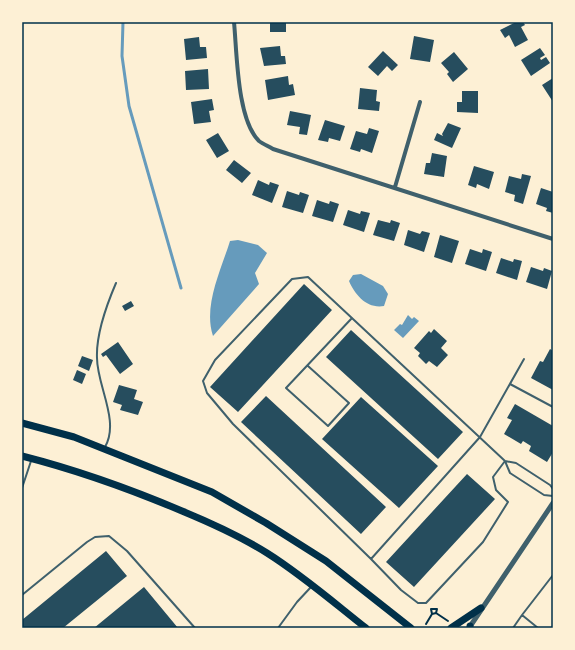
<svg xmlns="http://www.w3.org/2000/svg" width="575" height="650" viewBox="0 0 575 650" font-family="'Golos Text',sans-serif">
<style>
.water{fill:#669bbc}
.lines{fill:none;stroke-linecap:round;stroke-linejoin:round}
.stream{stroke:#669bbc;stroke-width:3}
.building{fill:#264d5e}
.path{stroke:#003049;stroke-width:2}
.service{stroke:#3f606c;stroke-width:2}
.minor{stroke:#3f606c;stroke-width:4}
.tertiary{stroke:#3f606c;stroke-width:5}
.trunk{stroke:#003049;stroke-width:7}
.neatline{fill:none;stroke:#003049;stroke-width:1.5}
</style>
<rect width="100%" height="100%" fill="#fdf0d5"/>
<path class="water" d="M238 240 258 245 267 253 255 273 259 284 213 336C203 306 221 270 230 241Z
M361 274 383 286 388 294 384 306C367 309 355 295 349 281L353 275Z
M408 315 412 319 414 317 419 321 403 338 394 330 400 324 402 325Z"/>
<g class="lines">
<path class="stream" d="M123 22 122 56 129 106 181 288"/>
</g>
<path class="building" d="M270 22H286V32H270Z
M516 22H523L525 25 521 27 528 40 515 47 509 35 505 38 500 30Z
M414 36 434 40 430 62 410 59Z
M199 37 200 47H206L207 58 186 60 184 39Z
M280 46 281 56H285L286 64 264 66 260 48Z
M540 48 545 55 540 58 541 60 546 57 550 63 531 76 521 60Z
M383 51 398 65 392 71 387 66 378 76 368 67Z
M454 52 468 69 453 82 447 74 449 72 441 63Z
M208 69 209 89 186 90 185 71Z
M288 76 289 85 293 84 295 95 268 100 265 80Z
M553 78V102L542 85Z
M360 88 377 90 376 101 380 102 379 111 358 109Z
M462 91H478V113L457 112V102H462Z
M212 99 214 110 209 111 211 122 194 124 191 102Z
M290 111 311 115 307 135 299 134 300 127 287 125Z
M325 120 345 126 340 141 329 138 328 142 318 140Z
M448 123 461 128 452 148 434 140 437 133 443 136 442 134Z
M369 128 379 131 372 153 361 149 360 152 350 149 356 131 367 134Z
M218 133 229 151 217 158 206 140Z
M432 153 447 156 444 177 424 174 426 163H430Z
M234 160 251 173 242 183 226 170Z
M474 166 494 172 489 189 477 184 476 188 468 185Z
M522 174 531 176 523 204 514 201 515 195 505 192 509 176 521 179Z
M258 180 269 185 270 182 279 185 272 203 252 195Z
M541 188 553 192V213L546 211 547 208 536 204Z
M287 191 299 195 300 192 309 195 303 213 282 207Z
M317 200 329 204 330 201 339 204 333 222 312 216Z
M348 210 360 214 361 211 370 213 364 232 343 225Z
M378 220 390 223 391 220 400 223 394 241 373 235Z
M408 230 420 234 422 231 430 233 424 252 404 245Z
M440 235 459 241 452 263 434 257Z
M470 249 482 253 483 249 492 252 486 271 465 264Z
M501 258 513 262 514 259 522 261 517 280 496 273Z
M531 267 543 271 544 268 552 271 547 289 526 282Z
M304 284 332 310 238 412 210 387Z
M131 301 134 306 125 311 122 306Z
M434 329 447 341 441 348 448 355 437 367 429 361 426 364 418 356 420 353 414 348 429 331 431 333Z
M351 330 463 432 438 459 326 357Z
M118 342 133 364 120 374 106 355 103 357 101 354Z
M550 349 553 351V390L531 378 540 361 543 362Z
M82 356 93 360 89 371 78 366Z
M77 370 86 374 82 384 73 380Z
M119 385 137 390 134 399 143 402 138 415 120 410 122 405 113 402Z
M266 396 386 507 361 534 241 422Z
M361 397 438 466 399 508 322 439Z
M515 404 553 426V452L547 462 529 451 531 446 523 441 521 444 504 434 512 420 507 418Z
M467 474 495 499 414 587 386 562Z
M106 551 127 576 63 628H22V620Z
M144 587 178 628H94Z"/>
<g class="lines">
<path class="path" d="M436 613 437 609H431L432 614 436 613 448 621
M426 624 432 614"/>
<path class="service" d="M308 366 349 403 328 426 286 388 352 318
M510 384 553 407
M105 447C120 421 97 386 97 358 96 335 107 304 116 283
M505 461 493 477 496 490 508 502 483 542 426 603H418L401 590 371 559 480 437 524 359
M505 461 516 463 550 485 553 489
M22 488 31 461
M371 559 233 424 207 393 203 381 215 360 292 279 308 277 505 461 510 473 544 495 553 496
M22 595 87 542 95 537 109 536 127 551 195 628
M278 628 297 602 311 587
M513 628 522 615
M538 628 522 615 553 575
M552 628 553 627"/>
<path class="minor" d="M234 22C237 53 237 120 259 141 263 144 268 146 273 149L553 239
M395 187 420 102"/>
<path class="tertiary" d="M469 628 553 503"/>
<path class="trunk" d="M22 423 74 437 212 492 266 523 326 561 411 628
M22 456C77 470 130 489 182 511 211 523 240 536 267 553 302 575 333 602 366 628
M451 628 481 608
M470 628V626"/>
</g>
<rect width="575" height="650" fill="none" stroke="#fdf0d5" stroke-width="46"/>
<rect x="23" y="23" width="529" height="604" class="neatline"/>
</svg>
